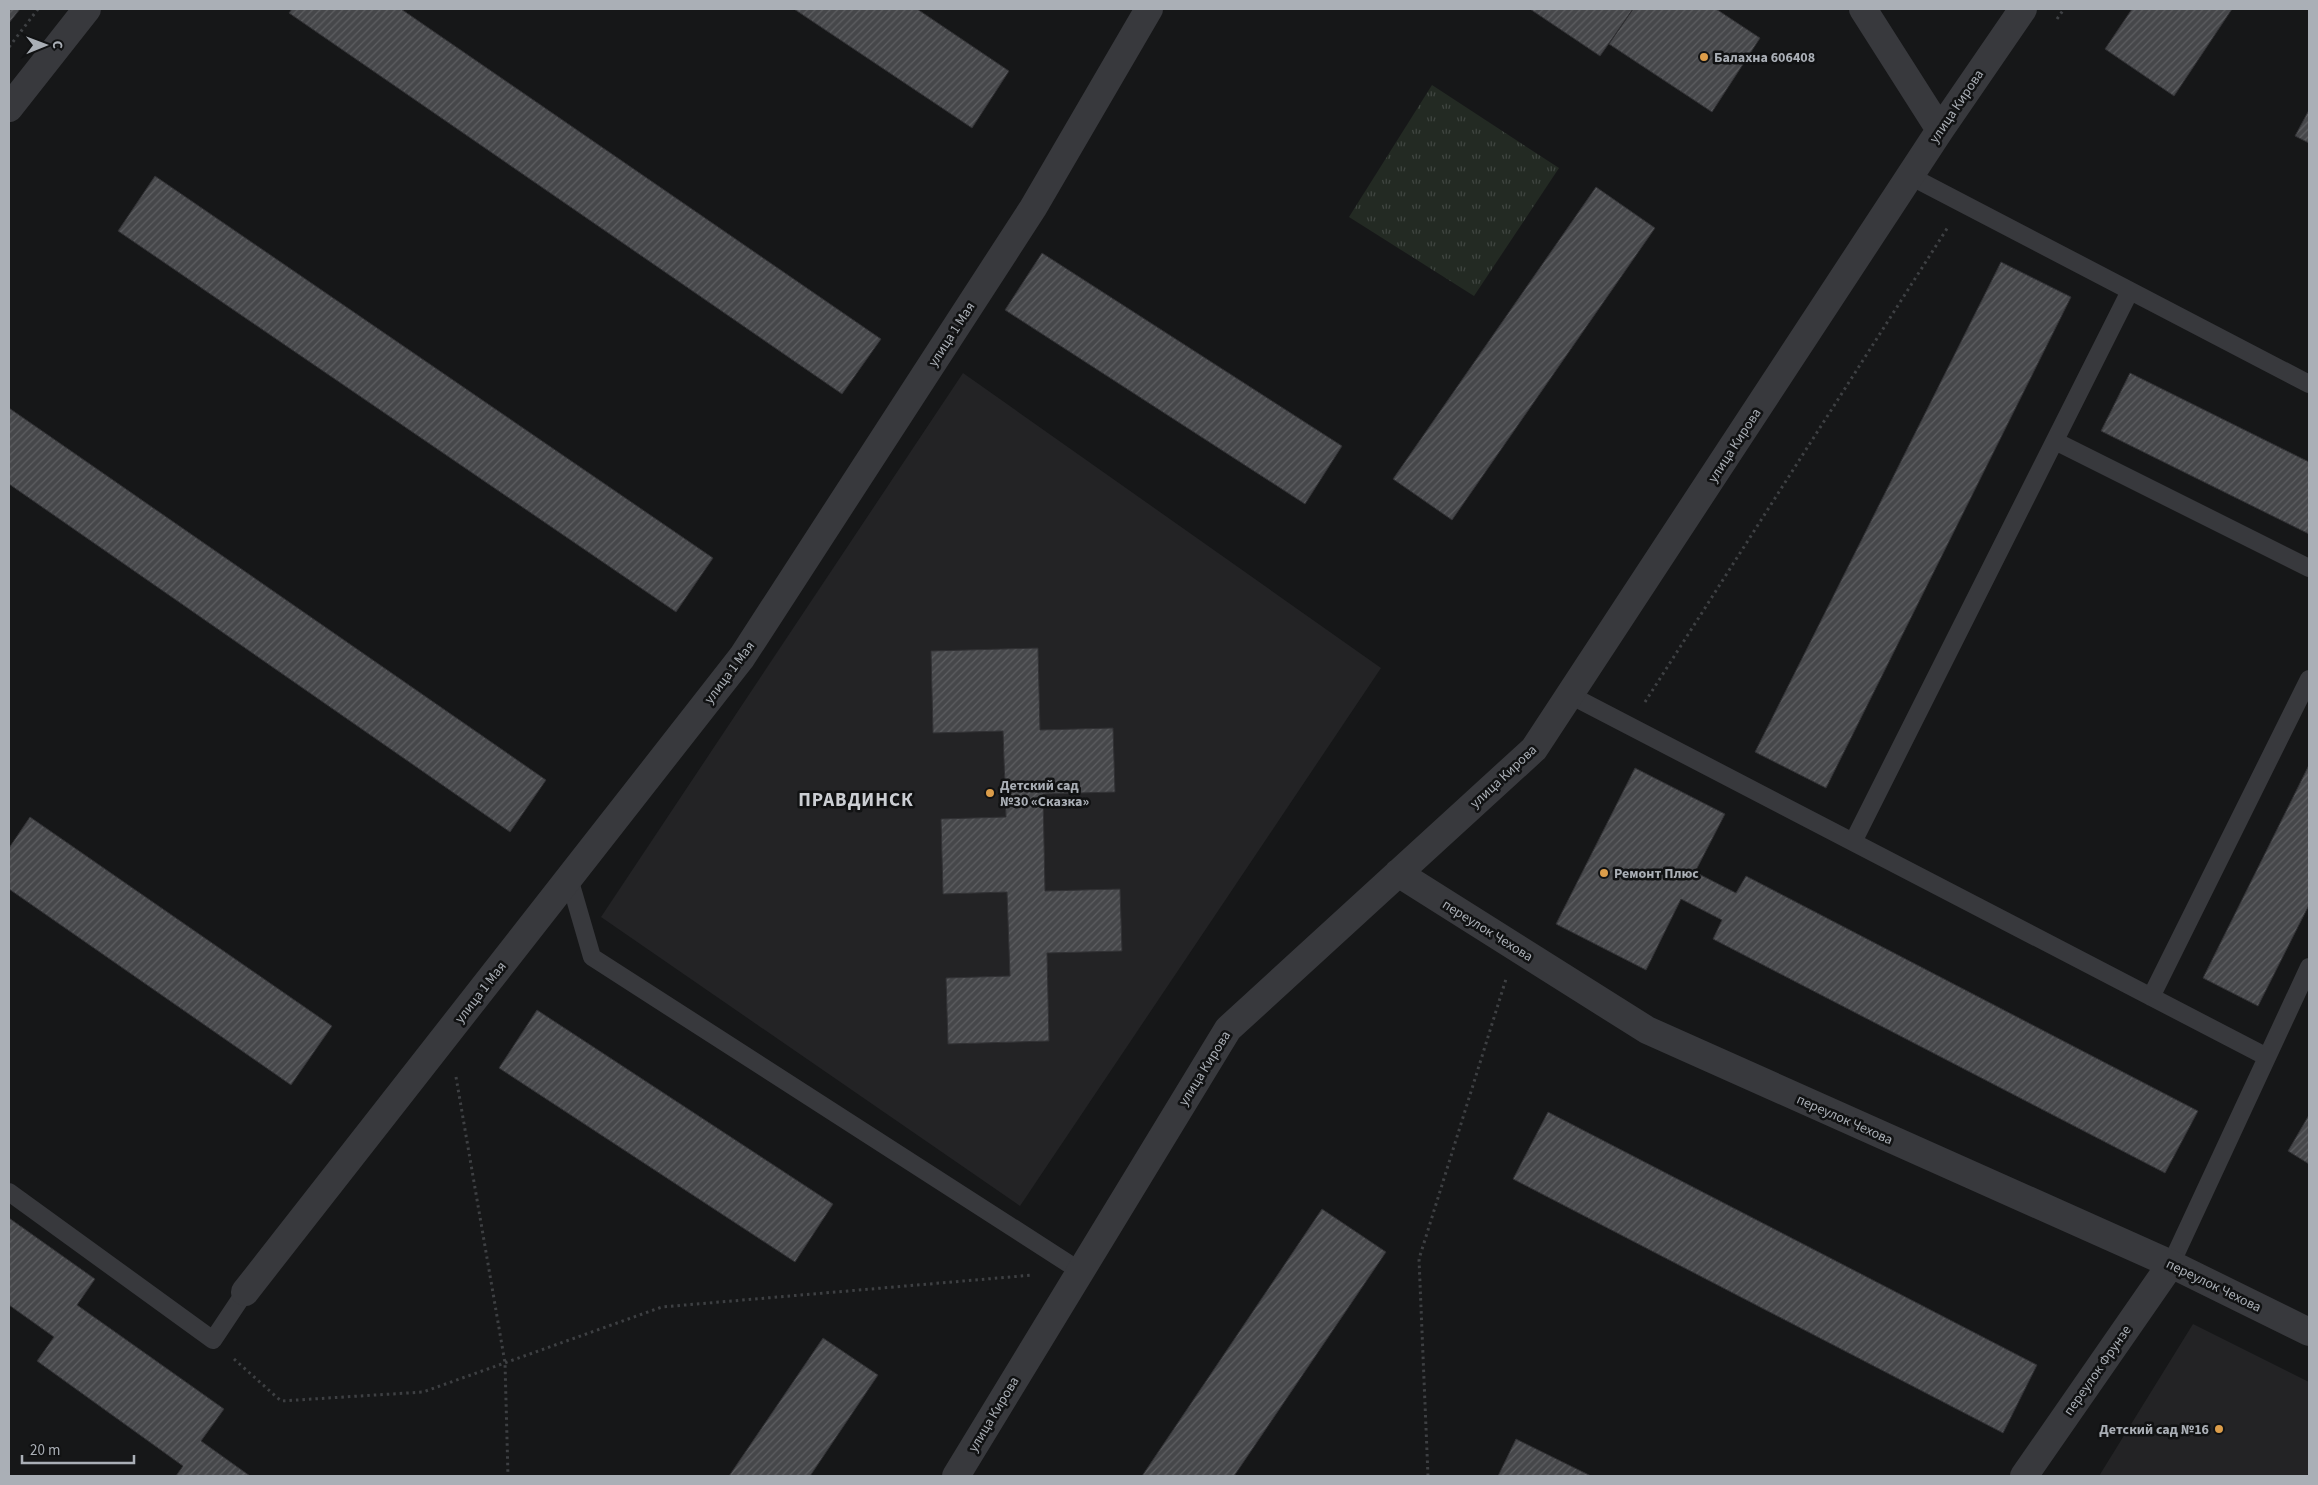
<svg xmlns="http://www.w3.org/2000/svg" width="2318" height="1485" viewBox="0 0 2318 1485" font-family="'Source Sans 3',sans-serif">
<style>
.built{fill:#232325}
.park{fill:url(#park-tufts)}
.building{fill:url(#building-hatch);stroke:#313134}
.lines{fill:none;stroke-linecap:round;stroke-linejoin:round}
.path{stroke:#3e4043;stroke-width:3;stroke-dasharray:2.5 4;stroke-linecap:butt}
.service{stroke:#38393d;stroke-width:18}
.minor{stroke:#38393d;stroke-width:28}
.tertiary{stroke:#38393d;stroke-width:28}
.poi-dot{fill:#dc9d4a;stroke:#111213;stroke-width:2}
.labels{text-anchor:middle;stroke-width:5;stroke-linejoin:round;paint-order:stroke}
.poi-label{font-size:14px;font-weight:bold;fill:#aaafb6;stroke:#111213;text-anchor:start}
.street-label{font-size:14px;fill:#aaafb6;stroke:#111213}
.district-label{font-size:19px;font-weight:bold;letter-spacing:1px;fill:#cbced3;stroke:#111213}
</style>
<defs>
<pattern id="park-tufts" width="24" height="20" patternUnits="userSpaceOnUse" patternTransform="scale(1.25)"><rect width="24" height="20" fill="#232a23"/><path d="M3 7l-1-3M5 7V3M7 7l1-3M15 17l-1-3M17 17v-4M19 17l1-3" fill="none" stroke="#404641"/></pattern>
<pattern id="building-hatch" width="6" height="6" patternUnits="userSpaceOnUse" patternTransform="scale(1.25)"><rect width="6" height="6" fill="#46474a"/><path d="M-1 1l2-2M0 6l6-6M5 7l2-2" fill="none" stroke="#5e5f62"/></pattern>
</defs>
<rect width="100%" height="100%" fill="#161718"/>
<path class="built" d="M963 373 1381 668 1020 1206 601 917Z
M2193 1324 2309 1382V1476H2099Z"/>
<path class="park" d="M1432 85 1559 168 1474 296 1349 217Z"/>
<path class="building" d="M9 9H20L9 23Z
M292 9H401L881 339 842 394 289 13Z
M794 9H917L1009 71 972 128Z
M1530 9H1633L1600 56Z
M1633 9H1716L1760 38 1712 112 1609 44Z
M2132 9H2232L2174 96 2105 49Z
M2309 110V143L2295 136Z
M155 176 713 558 676 612 118 231Z
M1596 187 1655 228 1452 520 1393 479Z
M1042 253 1342 446 1305 504 1005 310Z
M2001 262 2071 297 1826 788 1755 752Z
M2130 373 2309 462V534L2101 431Z
M9 408 546 780 510 832 9 484Z
M1038 648 1040 730 1113 728 1115 792 1043 794 1045 891 1120 889 1122 951 1047 953 1049 1041 948 1044 946 978 1010 976 1007 892 943 894 941 819 1006 817 1003 731 933 733 931 651Z
M2309 765V905L2258 1006 2203 978Z
M1635 768 1725 814 1695 872 1736 893 1746 876 2198 1111 2165 1173 1713 939 1722 920 1681 899 1646 970 1556 924Z
M30 817 332 1026 291 1085 9 889V848Z
M537 1010 833 1204 795 1262 499 1068Z
M1548 1112 2037 1365 2003 1433 1513 1179Z
M2309 1115V1164L2288 1151Z
M1322 1209 1386 1252 1234 1476H1142Z
M9 1218 95 1279 77 1305 224 1409 201 1441 250 1476H176L183 1466 37 1361 54 1337 9 1305Z
M823 1338 878 1375 810 1476H729Z
M1516 1439 1591 1476H1498Z"/>
<g class="lines">
<path class="path" d="M2057 19 2064 9
M9 47 38 9
M1645 702 1948 227
M456 1077 505 1363 508 1476
M234 1359 281 1401 423 1392 662 1307 1033 1275
M1428 1476 1419 1259 1506 979"/>
<path class="service" d="M1910 176 2309 384
M2055 441 2309 568
M1570 695 2267 1057
M1853 842 2130 291
M569 878 592 957 1080 1271
M2151 997 2309 679
M9 1192 213 1340 245 1292
M2171 1264 2309 967"/>
<path class="minor" d="M1863 9 1940 130
M1398 873 1647 1030 2171 1264 2309 1332
M245 1292 742 657 1033 208 1149 9
M956 1476 1228 1029 1534 749 1940 130 2023 9
M2024 1476 2171 1264"/>
<path class="tertiary" d="M9 108 87 9"/>
</g>
<g class="poi-dot">
<circle cx="1704" cy="57" r="5"/>
<circle cx="990" cy="793" r="5"/>
<circle cx="1604" cy="873" r="5"/>
<circle cx="2219" cy="1429" r="5"/>
</g>
<g class="labels">
<g class="poi-label">
<text x="1714" y="62">Балахна 606408</text>
<text x="1000" y="790">Детский сад<tspan x="1000" dy="16">№30 «Сказка»</tspan></text>
<text x="1614" y="878">Ремонт Плюс</text>
<text x="2209" y="1434" text-anchor="end">Детский сад №16</text>
</g>
<g class="street-label">
<text transform="translate(1956 106) rotate(-56)" y="5">улица Кирова</text>
<text transform="translate(951 334) rotate(-57)" y="5">улица 1 Мая</text>
<text transform="translate(1734 445) rotate(-57)" y="5">улица Кирова</text>
<text transform="translate(729 672) rotate(-53)" y="5">улица 1 Мая</text>
<text transform="translate(1503 776) rotate(-43)" y="5">улица Кирова</text>
<text transform="translate(1488 930) rotate(32)" y="5">переулок Чехова</text>
<text transform="translate(480 992) rotate(-52)" y="5">улица 1 Мая</text>
<text transform="translate(1204 1068) rotate(-58)" y="5">улица Кирова</text>
<text transform="translate(1845 1119) rotate(24)" y="5">переулок Чехова</text>
<text transform="translate(2214 1285) rotate(26)" y="5">переулок Чехова</text>
<text transform="translate(2097 1370) rotate(-55)" y="5">переулок Фрунзе</text>
<text transform="translate(993 1414) rotate(-59)" y="5">улица Кирова</text>
</g>
<g class="district-label">
<text x="856" y="806">ПРАВДИНСК</text>
</g>
</g>
<rect width="2318" height="1485" fill="none" stroke="#aaafb6" stroke-width="20"/>
<g transform="translate(45 45) rotate(89)" stroke="#111213" stroke-width="4" paint-order="stroke">
<path d="M0-4L9 19L0 12L-9 19Z" fill="#aaafb6"/>
<text y="-8" font-size="14" font-weight="bold" text-anchor="middle" fill="#aaafb6">С</text>
</g>
<path d="M22 1455v8h112v-8" fill="none" stroke="#aaafb6" stroke-width="2.5"/>
<text x="30" y="1455" font-size="15" fill="#aaafb6" stroke="#111213" stroke-width="4" paint-order="stroke">20 m</text>
</svg>
